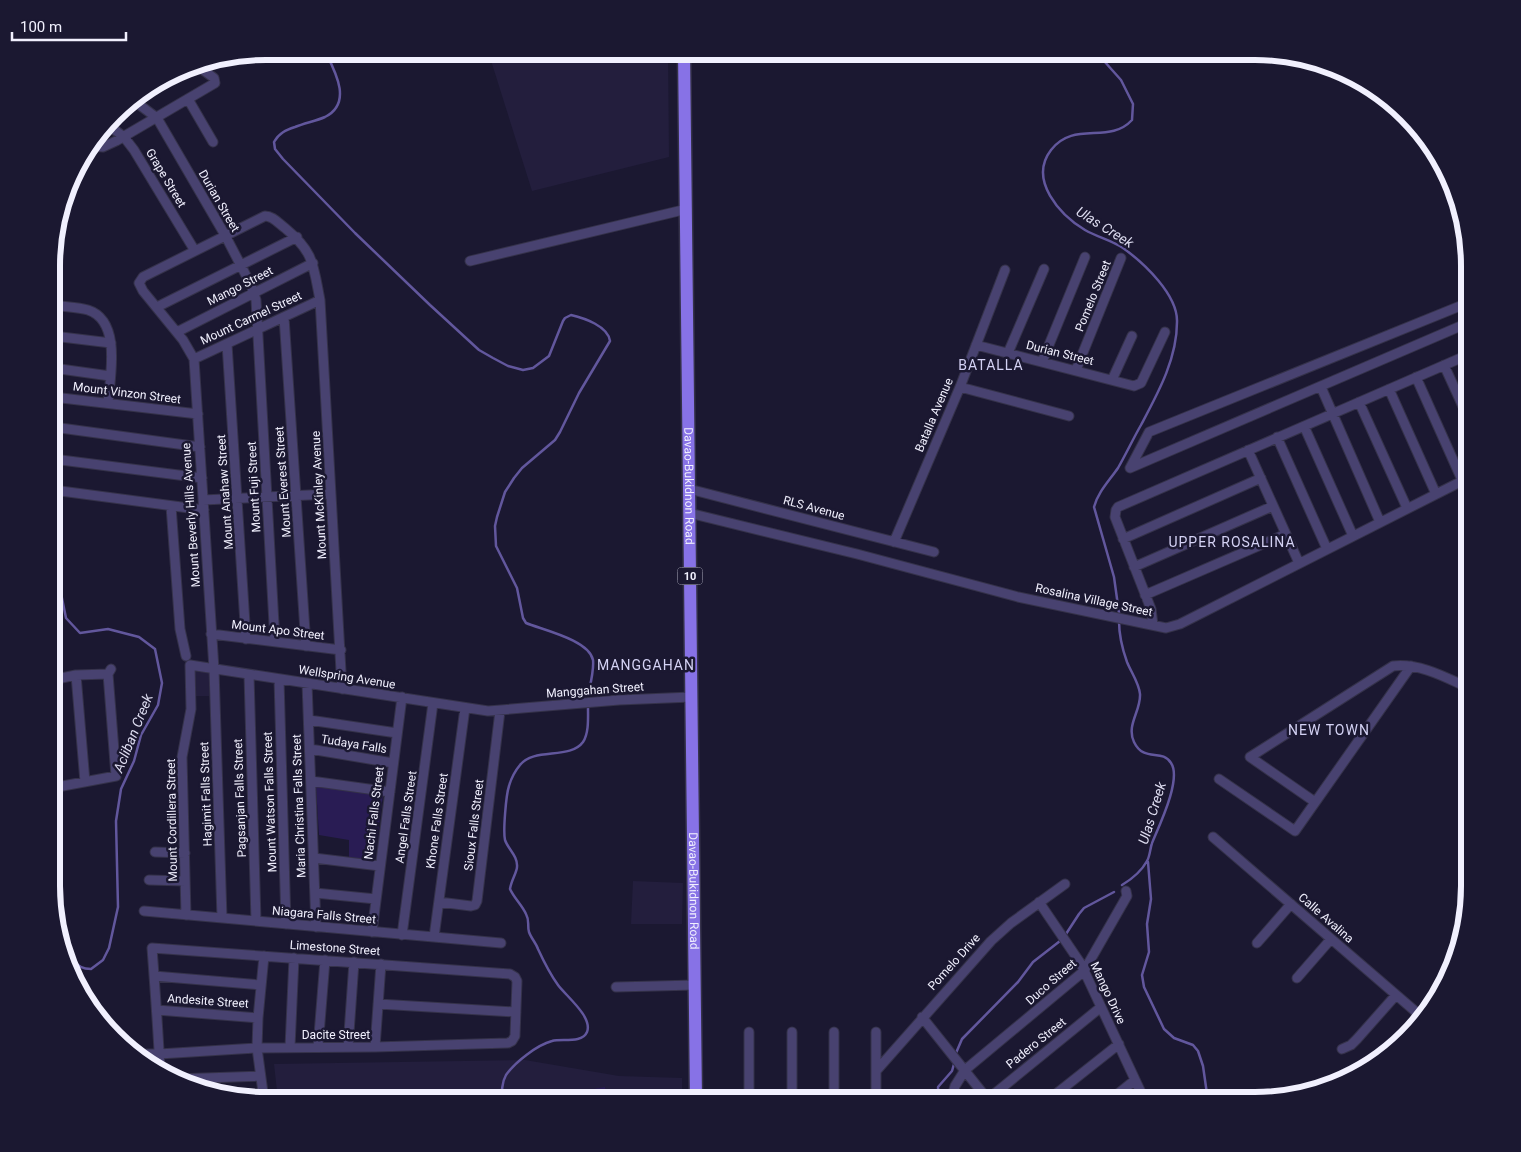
<svg xmlns="http://www.w3.org/2000/svg" width="1521" height="1152" viewBox="0 0 1521 1152" font-family="Roboto,sans-serif">
<style>
.built{fill:#231e3d}
.green{fill:#291c54}
.lines{fill:none;stroke-linecap:round;stroke-linejoin:round}
.stream{stroke:#62579d;stroke-width:2.5}
.minor-casing{stroke:#35324a;stroke-width:11}
.highway-casing{stroke:#35324a;stroke-width:15}
.minor{stroke:#484270;stroke-width:9}
.highway{stroke:#8772e6;stroke-width:12}
.labels{text-anchor:middle;stroke-width:5;stroke-linejoin:round;paint-order:stroke}
.shield{fill:#1b1831;stroke:#b1afc0;stroke-width:1}
.shield-label{font-size:11px;font-weight:bold;fill:#f1f0fe}
.street-label{font-size:12px;fill:#f1f0fe;stroke:#1b1831}
.water-label{font-size:14px;font-style:italic;fill:#dddcf0;stroke:#1b1831}
.neighbourhood-label{font-size:14px;letter-spacing:1px;fill:#d4d2f4;stroke:#1b1831}
.rim{fill:none;stroke:#f1f0fe;stroke-width:6}
</style>
<rect width="100%" height="100%" fill="#1b1831"/>
<path class="built" d="M488 51H668L669 157 532 191Z
M195 671H209V696H195Z
M633 881 683 883 682 924H631Z
M525 1060 619 1076 682 1078V1100H278L274 1064Z"/>
<path class="green" d="M316 786 383 795 374 861 349 857V840L319 835Z
M605 1087 607 1098 585 1100 583 1091Z
M897 1090H925V1101H897Z"/>
<g class="lines">
<path class="stream" d="M325 51C335 71 353 103 325 117 316 121 305 123 295 127 286 130 279 133 274 142L275 149 283 159 355 233 430 305 479 350 493 358 508 366 523 370 533 368 549 356 563 321 565 318 571 315C584 318 608 326 610 341L579 393 560 432 555 440 522 468 514 478 505 492 497 517 495 526 496 546 517 588 523 618 526 623C543 630 589 640 593 660 594 669 591 682 589 691
M1096 52 1121 80 1133 104 1132 120C1109 145 1074 120 1051 150 1028 180 1060 215 1085 230 1097 237 1111 240 1123 248 1144 263 1178 295 1177 322 1177 359 1158 393 1141 425 1133 439 1126 454 1118 468 1109 481 1098 492 1094 507L1114 577 1119 613
M52 549 66 618 80 633 108 629 139 637 155 649 162 683 158 705 141 735 134 761 121 789 116 821 118 907 109 948 103 960 91 969C72 969 67 951 61 935
M1119 621C1119 636 1122 648 1127 662 1131 672 1139 683 1140 694 1141 711 1126 725 1134 742 1144 763 1162 748 1171 763 1182 779 1159 826 1152 843 1150 849 1150 856 1147 861 1141 872 1132 879 1122 885
M1148 862 1151 899 1147 924 1149 952 1142 975 1144 987 1164 1029 1174 1038 1193 1045 1198 1051 1203 1066 1208 1101
M1066 934 1079 914 1084 908 1114 892
M956 1053 962 1039 1018 982 1033 962 1060 941
M503 1100C501 1093 502 1082 506 1075 515 1062 537 1045 552 1041 561 1038 582 1044 587 1032 593 1017 566 996 558 985 550 974 544 962 538 949 536 943 531 938 529 932 527 926 530 921 526 914 522 905 514 898 510 889 511 881 517 872 517 867 518 856 508 849 505 840 503 831 506 795 509 786 511 779 515 771 520 765 534 747 570 760 583 742 589 733 588 718 588 708
M939 1101 938 1087 952 1071 954 1064"/>
<defs>
<path id="minor" d="M188 99 213 142
M133 100 157 118 225 235 251 285 256 300 275 642
M108 125 124 137 134 150 195 251
M91 146 103 147 116 141 215 83 214 78 195 64
M470 261 687 209
M53 305C64 307 77 307 88 310 122 321 110 377 108 403
M157 307 297 237
M284 317 306 646
M177 332 313 263
M53 336 111 343
M227 344 246 639
M976 345 1134 386 1141 383 1165 332
M1008 353 1044 269
M194 359 320 300
M1042 362 1085 257
M1444 365 1470 422
M53 368 110 376
M1076 370 1121 258
M1416 377 1462 480
M1112 380 1132 336
M960 387 1069 416
M1321 387 1380 522
M1389 389 1436 494
M53 397 198 414
M1359 402 1407 508
M1304 426 1353 536
M53 427 200 447
M1277 437 1327 549
M1248 450 1299 563
M53 459 202 478
M1130 468 1149 432 1470 302
M1130 468 1470 322
M689 489 934 552
M53 490 204 510
M203 500 331 494
M171 506 180 629 186 656
M689 513 857 554 1018 597 1166 628 1180 624 1470 477
M1123 539 1261 478
M894 542 960 387 1005 270
M1134 567 1273 506
M1145 595 1286 534
M1153 625 1151 609 1115 517 1116 510 1118 507 1470 354
M211 634 341 650
M76 675 85 782
M249 675 256 921
M279 679 286 924
M52 680 76 675 108 674 111 669
M307 683 316 927
M309 720 397 733
M310 749 393 763
M52 770 53 788
M1219 779 1295 831 1411 666
M311 781 390 792
M52 788 116 776 108 674
M1315 802 1250 757 1393 666C1420 663 1445 677 1469 688
M1213 837 1423 1018
M155 852 185 853
M314 858 380 866
M149 880 185 881
M315 893 376 899
M439 902 471 906 475 905 477 901 500 711
M1039 902 1081 964 1145 1101
M144 911 501 943
M186 915 182 757 191 709 190 665 488 711 619 700 692 697
M222 918 214 669 194 359 183 340 143 291 139 283 143 277 265 216C273 216 278 223 285 228 314 252 313 264 320 300L342 689
M372 932 402 697
M402 935 433 703
M434 937 465 708
M1257 943 1291 904
M264 956 258 1018 257 1048 264 1100
M154 976 261 985
M1297 978 1331 939
M616 987 695 985
M378 1004 516 1012
M157 1010 258 1018
M922 1017 989 1101
M749 1032V1101
M876 1032V1101
M290 1047 294 958
M318 1047 325 960
M348 1047 354 962
M375 1047 381 964
M1342 1049 1351 1045 1357 1039 1396 995
M146 1054H159L257 1048 375 1047 508 1043 512 1041 515 1036 517 981 515 977 510 974 152 948C155 988 158 1029 160 1069
M876 1071 991 941 1011 923 1065 884
M175 1079 260 1076
M988 1099 1101 1007
M792 1101V1032
M834 1101V1032
M951 1101 955 1086 965 1070 1084 971 1127 896 1126 891
M1047 1101 1119 1044
M1109 1101 1135 1080"/>
<g id="highway">
<path id="s1" d="M684 51 696 1101"/>
</g>
</defs>
<use href="#minor" class="minor-casing"/>
<use href="#highway" class="highway-casing"/>
<use href="#minor" class="minor"/>
<use href="#highway" class="highway"/>
</g>
<g class="labels">
<rect class="shield" x="677.5" y="567.5" width="25" height="17" rx="4"/>
<g class="shield-label">
<text x="690" y="580">10</text>
</g>
<g class="street-label">
<text transform="translate(166 178) rotate(59)" y="4">Grape Street</text>
<text transform="translate(219 201) rotate(60)" y="4">Durian Street</text>
<text transform="translate(240 286) rotate(-27)" y="4">Mango Street</text>
<text transform="translate(1093 296) rotate(-68)" y="4">Pomelo Street</text>
<text transform="translate(251 318) rotate(-25)" y="4">Mount Carmel Street</text>
<text transform="translate(1060 353) rotate(14)" y="4">Durian Street</text>
<text transform="translate(127 393) rotate(7)" y="4">Mount Vinzon Street</text>
<text transform="translate(934 415) rotate(-67)" y="4">Batalla Avenue</text>
<text transform="translate(283 482) rotate(-94)" y="4">Mount Everest Street</text>
<text dy="4" stroke="none"><textPath href="#s1" startOffset="435">Davao-Bukidnon Road</textPath></text>
<text transform="translate(254 487) rotate(-93)" y="4">Mount Fuji Street</text>
<text transform="translate(225 492) rotate(-94)" y="4">Mount Anahaw Street</text>
<text transform="translate(319 495) rotate(-93)" y="4">Mount McKinley Avenue</text>
<text transform="translate(814 508) rotate(15)" y="4">RLS Avenue</text>
<text transform="translate(191 515) rotate(-94)" y="4">Mount Beverly Hills Avenue</text>
<text transform="translate(1094 600) rotate(12)" y="4">Rosalina Village Street</text>
<text transform="translate(278 630) rotate(7)" y="4">Mount Apo Street</text>
<text transform="translate(347 677) rotate(9)" y="4">Wellspring Avenue</text>
<text transform="translate(595 690) rotate(-4)" y="4">Manggahan Street</text>
<text transform="translate(354 744) rotate(9)" y="4">Tudaya Falls</text>
<text transform="translate(206 794) rotate(-92)" y="4">Hagimit Falls Street</text>
<text transform="translate(240 798) rotate(-92)" y="4">Pagsanjan Falls Street</text>
<text transform="translate(270 802) rotate(-92)" y="4">Mount Watson Falls Street</text>
<text transform="translate(299 806) rotate(-92)" y="4">Maria Christina Falls Street</text>
<text transform="translate(374 813) rotate(-83)" y="4">Nachi Falls Street</text>
<text transform="translate(406 817) rotate(-82)" y="4">Angel Falls Street</text>
<text transform="translate(172 820) rotate(-91)" y="4">Mount Cordillera Street</text>
<text transform="translate(437 821) rotate(-82)" y="4">Khone Falls Street</text>
<text transform="translate(474 825) rotate(-83)" y="4">Sioux Falls Street</text>
<text dy="4" stroke="none"><textPath href="#s1" startOffset="840">Davao-Bukidnon Road</textPath></text>
<text transform="translate(324 915) rotate(5)" y="4">Niagara Falls Street</text>
<text transform="translate(1326 918) rotate(41)" y="4">Calle Avalina</text>
<text transform="translate(335 948) rotate(4)" y="4">Limestone Street</text>
<text transform="translate(954 962) rotate(-48)" y="4">Pomelo Drive</text>
<text transform="translate(1051 982) rotate(-41)" y="4">Duco Street</text>
<text transform="translate(1108 993) rotate(65)" y="4">Mango Drive</text>
<text transform="translate(208 1001) rotate(4)" y="4">Andesite Street</text>
<text x="336" y="1039">Dacite Street</text>
<text transform="translate(1036 1043) rotate(-39)" y="4">Padero Street</text>
</g>
<g class="water-label">
<text transform="translate(1105 227) rotate(32)" y="5">Ulas Creek</text>
<text transform="translate(133 733) rotate(-68)" y="5">Acliban Creek</text>
<text transform="translate(1152 813) rotate(-73)" y="5">Ulas Creek</text>
</g>
<g class="neighbourhood-label">
<text x="991" y="370">BATALLA</text>
<text x="1232" y="547">UPPER ROSALINA</text>
<text x="646" y="670">MANGGAHAN</text>
<text x="1329" y="735">NEW TOWN</text>
</g>
</g>
<path d="M0 0H1521V1152H0ZM266 60H1255A206 206 0 0 1 1461 266V886A206 206 0 0 1 1255 1092H266A206 206 0 0 1 60 886V266A206 206 0 0 1 266 60Z" fill="#1b1831" fill-rule="evenodd"/>
<path class="rim" d="M266 60H1255A206 206 0 0 1 1461 266V886A206 206 0 0 1 1255 1092H266A206 206 0 0 1 60 886V266A206 206 0 0 1 266 60Z"/>
<path d="M12 32v8h114v-8" fill="none" stroke="#f1f0fe" stroke-width="2.5"/>
<text x="20" y="32" font-size="15" fill="#f1f0fe" stroke="#1b1831" stroke-width="4" paint-order="stroke">100 m</text>
</svg>
